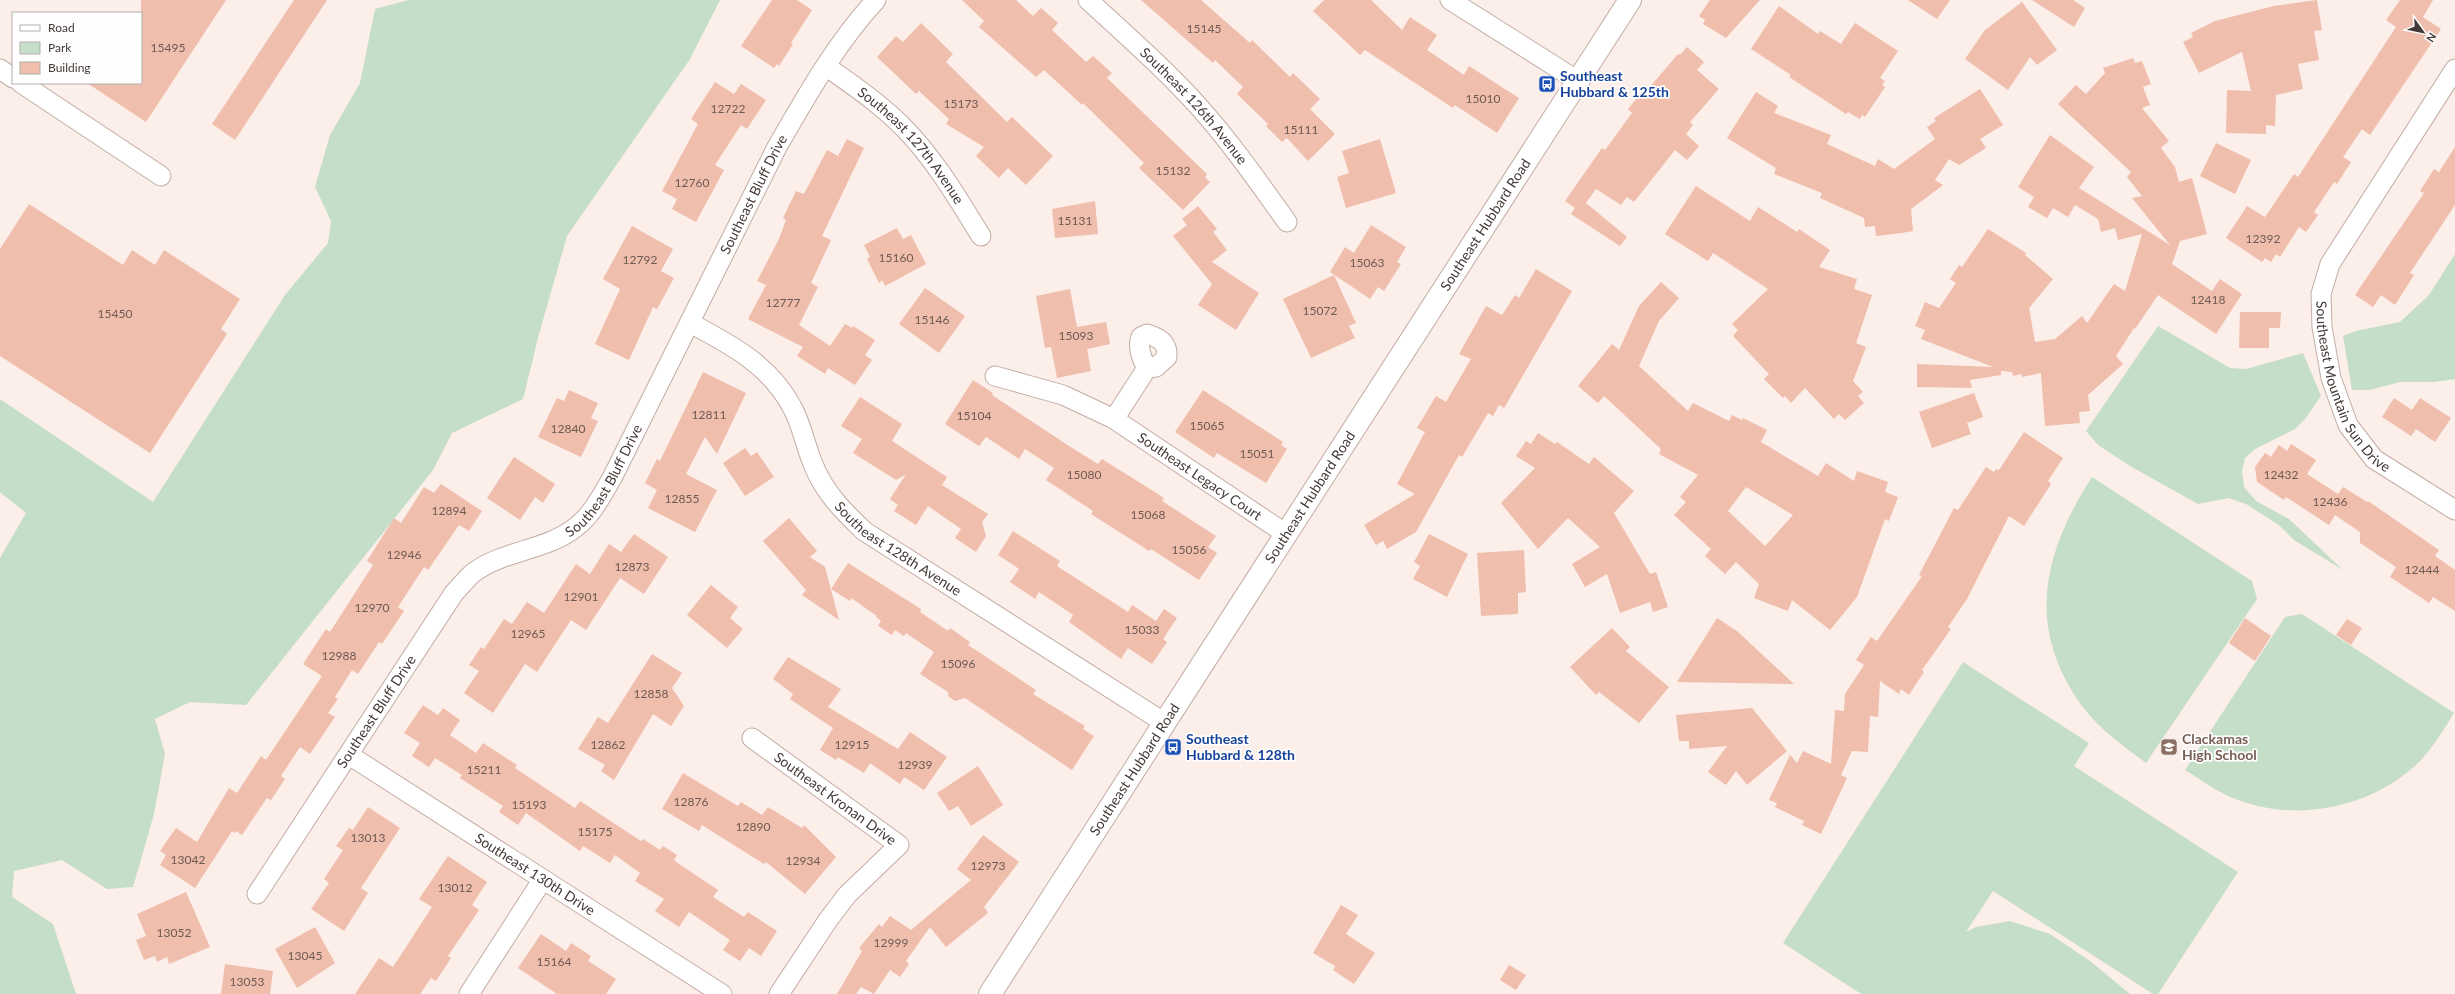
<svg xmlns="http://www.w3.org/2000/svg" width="2455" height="994" viewBox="0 0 2455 994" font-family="Lato,sans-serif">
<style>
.green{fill:#c5dec7}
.building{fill:#f0beac;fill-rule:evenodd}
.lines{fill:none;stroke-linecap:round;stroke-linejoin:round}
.minor-casing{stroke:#c2aca4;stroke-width:21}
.secondary-casing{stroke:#c2aca4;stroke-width:24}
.minor{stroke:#fff;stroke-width:19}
.secondary{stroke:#fff;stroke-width:22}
.labels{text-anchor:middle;stroke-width:3.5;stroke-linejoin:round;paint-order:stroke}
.number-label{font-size:12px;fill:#6e5a54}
.transit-label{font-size:14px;font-weight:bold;fill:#164399;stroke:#fefefe;text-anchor:start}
.street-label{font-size:14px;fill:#433936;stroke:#fefefe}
.education-label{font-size:14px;font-weight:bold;fill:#785e54;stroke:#fefefe;text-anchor:start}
</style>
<rect width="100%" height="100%" fill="#fceee9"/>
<path class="green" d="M409 0H720L690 59 567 236 539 334 523 399 452 433 433 470 246 705 190 702 155 719 165 754 154 814 133 887 107 889 62 860 14 871 12 897 53 924 76 994H0V558L26 513 0 492V399L153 502 285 295 328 243 331 221 315 187 330 135 360 83 375 9Z
M2455 254V379L2434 382H2400L2370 390H2352L2343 336 2356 331 2400 322 2429 295Z
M2158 326 2230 368 2246 369 2303 353 2321 396 2305 419 2295 429 2255 449 2245 458 2242 471 2244 487 2256 501 2289 519 2343 570 2294 540 2280 526 2248 505 2229 498 2198 504 2130 466 2098 445 2086 431Z
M2092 477 2252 581 2257 599 2146 763C2123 746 2099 729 2082 706 2025 627 2043 553 2092 477Z
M2302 614 2454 713C2444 729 2434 746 2421 760 2374 808 2295 824 2233 798 2216 791 2201 780 2185 770L2285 617Z
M1963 662 2089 743 2074 766 2238 872 2158 994H2153L1993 891 1966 932 1976 927 2010 921 2050 934 2090 961 2130 994H1861L1783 943Z"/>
<path class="building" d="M141 0H226L146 122 87 83H141Z
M294 0H327L235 140 212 124Z
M772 0H797L812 10 791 43 793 44 779 66 777 64 774 68 741 46Z
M962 0H1016L1033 16 1041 8 1058 23 1052 30 1086 62 1093 56 1112 73 1107 78 1207 174 1205 177 1210 182 1183 210 1139 168 1144 163 1083 103 1082 105 1044 70 1036 77 979 27 984 21Z
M1141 0H1201L1250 43 1252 40 1290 77 1293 73 1320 99 1310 109 1335 134 1308 161 1287 138 1282 142 1266 126 1268 124 1237 94 1243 87 1215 60 1213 63Z
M1324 0H1371L1402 30 1410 17 1437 35 1427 50 1464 75 1469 66 1519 98 1497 133 1455 105 1453 108 1365 50 1360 55 1313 11Z
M1710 0H1760L1726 38 1703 24 1705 20 1699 16Z
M1908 0H1950L1937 19Z
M2032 0H2073L2085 8 2074 27Z
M2317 0 2322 30 2314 31 2319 60 2298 64 2303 89 2276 95 2275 126 2266 125V134L2226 133 2227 90 2251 91 2242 52 2199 73 2183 42 2193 37 2191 33 2215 21 2274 6Z
M2400 0H2433L2423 17 2441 29 2370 135 2362 129 2343 157 2351 162 2337 184 2334 182 2314 212 2318 215 2306 232 2299 227 2280 257 2276 254 2271 262 2265 258 2262 262 2226 238 2247 206 2265 217 2294 174 2298 177 2396 27 2386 20Z
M2022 2 2057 50 2037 65 2030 57 2008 90 1965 59 1985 30Z
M1779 6 1818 34 1820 31 1841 44 1855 23 1898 51 1880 78 1885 81 1882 85 1885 87 1865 117 1862 115 1860 119 1848 112 1846 114 1789 77 1791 75 1751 49Z
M921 23 953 54 946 62 1007 122 1012 117 1053 156 1026 185 1008 168 999 178 976 156 984 147 946 124 949 119 919 91 916 94 877 57 896 36 903 42Z
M1687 47 1704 62 1697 70 1719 89 1690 122 1693 125 1686 134 1699 146 1687 160 1675 150 1634 202 1627 197 1621 205 1596 189 1586 203 1627 237 1620 246 1571 214 1575 208 1565 201 1602 148 1605 150 1632 113 1628 109 1647 86 1649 88 1678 54 1680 55Z
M2133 58 2135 63 2142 61 2151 84 2143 87 2150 105 2142 108 2169 141 2161 148 2175 167 2179 182 2192 178 2207 234 2180 241 2172 264 2212 291 2220 279 2242 294 2216 334 2158 295 2135 329 2134 328 2116 356 2123 364 2088 395 2090 411 2079 412 2080 423 2045 426 2041 373 2022 377 2021 374 2013 376 2012 372 2001 371V375L1970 380 1972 388 1917 387V364L1993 367 1921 339 1925 330 1915 326 1925 302 1939 308 1956 283 1950 279 1959 265 1962 267 1988 229 2026 253 2025 255 2053 279 2029 308 2035 342 2055 339 2082 316 2087 323 2114 284 2125 291 2142 234 2118 240 2115 228 2101 232 2098 219 2075 205 2068 217 2053 208 2047 218 2028 207 2034 197 2018 187 2050 135 2094 167 2079 188 2170 245 2132 198 2142 196 2127 177 2131 172 2058 104 2076 85 2086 94 2105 73 2103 68Z
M715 82 734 94 741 84 766 100 747 129 741 125 715 165 724 170 696 222 672 209 677 199 662 191 698 124 691 119Z
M1980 89 2003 125 1980 139 1986 148 1959 165 1949 159 1935 180 1943 185 1911 209 1913 231 1902 233 1876 236 1875 226 1865 227 1864 218 1820 198 1822 193 1774 174 1776 168 1727 138 1756 92 1778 106 1774 113 1831 135 1827 144 1875 166 1878 159 1894 169 1935 139 1927 127 1936 121 1934 118Z
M847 139 864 148 822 236 831 240 811 283 818 287 799 325 830 346 845 324 852 328 853 326 875 340 865 355 872 360 855 385 828 368 825 374 797 356 803 347 748 319 766 285 757 281 779 239 786 220 783 218 796 191 804 194 827 150 838 156Z
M1380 139 1396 193 1346 208 1337 177 1349 173 1342 151Z
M2216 143 2251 160 2235 194 2200 176Z
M2455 147V205L2410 273 2414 275 2395 305 2381 295 2373 307 2355 295 2424 193 2420 191 2434 169 2439 172Z
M1696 186 1750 221 1758 207 1797 232 1799 229 1830 250 1819 267 1857 279 1854 289 1872 295 1856 343 1866 347 1853 381 1863 392 1858 396 1864 403 1845 420 1839 414 1834 419 1805 388 1791 403 1785 396 1783 398 1764 379 1769 374 1733 336 1738 330 1732 324 1768 289 1713 253 1708 261 1665 234Z
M1095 201 1098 234 1055 238 1052 209Z
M29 204 123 265 132 250 155 265 164 250 240 299 221 329 227 334 150 453 0 356V249Z
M1198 206 1217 229 1213 232 1227 250 1212 262 1259 293 1236 330 1198 305 1212 284 1173 236 1187 225 1182 219Z
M1371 225 1406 247 1397 262 1401 264 1384 291 1378 287 1370 299 1330 272 1345 247 1354 253Z
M632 226 673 249 661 271 674 278 657 309 653 307 629 360 595 344 620 289 603 279Z
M897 228 903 239 911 235 926 264 885 286 882 280 879 283 867 259 870 257 864 245Z
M1536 269 1572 291 1504 408 1499 405 1493 416 1488 413 1462 457 1459 455 1416 532 1387 549 1383 541 1376 545 1364 525 1415 494 1397 484 1425 432 1417 428 1436 396 1446 402 1471 359 1459 354 1486 306 1502 315 1515 295 1519 298Z
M1334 275 1356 323 1349 326 1355 338 1311 358 1283 299Z
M1661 282 1679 298 1659 321 1639 366 1688 411 1693 403 1729 421 1732 415 1742 420 1743 418 1767 430 1761 442 1818 476 1826 463 1854 481 1857 471 1888 482 1885 492 1898 497 1889 521 1885 519 1857 597 1830 630 1792 600 1788 611 1754 598 1759 584 1736 562 1725 574 1705 556 1711 549 1674 515 1686 502 1680 497 1698 475 1659 454 1661 449 1604 396 1598 403 1578 386 1612 344 1619 350 1639 306ZM1746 487 1793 515 1765 546 1728 511Z
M925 288 965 316 939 353 899 324Z
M1070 289 1077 327 1106 322 1110 344 1087 349 1091 371 1057 378 1051 347 1045 348 1036 296Z
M2240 312H2281L2280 328H2269V348H2239Z
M703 372 746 393 717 454 705 437 686 474 717 490 695 532 648 508 657 490 645 483 657 459 660 461Z
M973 380 993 393 992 395 1069 446 1098 464 1102 459 1142 484 1164 498 1162 501 1216 536 1208 547 1217 553 1199 580 1151 549 1149 551 1091 514 1093 511 1046 480 1054 468 1025 449 1019 459 986 437 979 446 945 424Z
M569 390 598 403 591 418 598 421 581 457 538 437 557 398 564 401Z
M1203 390 1283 442 1281 445 1287 449 1266 483 1217 453 1214 458 1175 432Z
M1974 393 1983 417 1967 423 1971 434 1932 448 1919 412Z
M860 397 902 424 892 441 947 477 942 485 988 514 982 522 986 536 976 552 955 538 961 529 928 506 916 525 894 511 898 505 890 499 906 474 896 480 853 453 862 439 841 426Z
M2394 398 2412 410 2420 398 2451 418 2435 442 2416 429 2411 436 2382 417Z
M2024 432 2063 458 2048 481 2051 484 2024 526 2009 516 1967 599 1948 627 1951 629 1922 670 1924 672 1909 695 1901 689 1899 694 1880 681 1878 717 1870 716 1868 752 1852 751 1841 775 1847 778 1821 834 1802 825 1804 821 1775 807 1777 803 1769 800 1790 755 1797 763 1803 751 1831 764 1835 710 1844 711 1845 694 1864 665 1856 660 1871 637 1877 641 1922 576 1919 575 1954 508 1958 510 1986 467 1994 472 1996 469 1999 470Z
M1538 433 1555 444 1557 442 1589 464 1594 457 1634 491 1614 513 1650 574 1656 572 1668 607 1653 612 1650 602 1620 613 1607 574 1585 587 1572 564 1600 547 1568 518 1538 549 1501 503 1535 468 1516 456 1526 441 1531 444Z
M2291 444 2316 460 2307 474 2338 494 2343 487 2367 502 2368 501 2439 550 2435 556 2455 570V611L2433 597 2429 603 2390 577 2396 567 2360 543V532L2335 515 2329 525 2286 497 2284 500 2257 482 2255 467 2265 453 2271 457 2279 445 2287 451Z
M745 448 751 456 757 452 774 477 745 496 723 463Z
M514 457 555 484 543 503 535 497 520 520 487 498Z
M441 484 482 511 469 531 459 525 428 570 424 567 398 607 404 611 382 644 379 642 358 674 352 670 335 697 338 699 328 713 335 717 310 754 300 747 281 776 285 779 271 800 267 798 242 835 236 831 235 833 232 831 195 888 160 865 166 855 160 851 176 828 197 842 229 788 237 793 261 756 266 760 322 676 303 664 326 629 330 632 373 565 367 561 394 518 401 523 424 487 434 493Z
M789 518 817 551 810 557 825 567 839 620 802 595 806 590 763 541Z
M1013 531 1060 561 1057 566 1128 612 1132 605 1156 621 1164 609 1177 618 1163 639 1167 642 1152 664 1128 648 1121 659 1069 622 1073 615 1039 592 1035 599 1010 582 1019 569 998 555Z
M634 534 668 557 644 594 620 578 586 630 571 620 537 672 525 664 493 713 464 693 479 671 469 665 481 647 484 649 504 619 512 624 527 602 544 613 576 564 590 574 609 544 621 552Z
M1429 534 1468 554 1447 597 1413 579 1420 566 1414 562Z
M1524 550 1526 592 1518 593V614L1481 616 1477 553Z
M848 563 921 609 920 612 948 631 950 628 970 642 968 645 1036 690 1033 694 1085 726 1083 729 1094 736 1072 770 965 698 955 701 948 696V692L920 674 934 652 906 633 904 636 895 630 892 635 878 626 881 621 876 617 877 616 851 598 850 601 831 589Z
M711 585 738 607 730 618 743 629 727 648 687 615Z
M1717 618 1737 631 1794 684 1677 682Z
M2245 618 2271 636 2255 661 2229 643Z
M2347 619 2362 628 2351 645 2336 635Z
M1612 628 1630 647 1626 651 1669 687 1639 723 1599 692 1596 695 1570 667Z
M652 654 682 673 672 688 684 706 671 726 653 714 614 780 601 771 605 765 578 749 598 717 608 723Z
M788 657 841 689 828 707 898 749 910 732 947 757 924 790 904 777 900 784 870 763 864 773 838 757 836 760 820 750 833 728 790 699 793 694 773 679Z
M423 705 438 715 443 708 460 720 450 735 476 753 483 743 517 765 515 768 575 808 580 801 641 841 643 839 660 850 663 846 677 855 674 860 679 864 718 890 713 897 744 917 748 912 777 931 761 956 749 948 740 961 723 950 730 940 689 912 679 927 655 911 664 899 635 881 640 873 615 855 610 863 583 846 580 851 526 813 518 825 499 812 503 806 460 778 462 775 435 758 429 767 412 756 420 743 404 733Z
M1752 708 1787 751 1747 785 1736 771 1726 785 1708 772 1727 746 1689 749V741H1679L1676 715Z
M978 766 1003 805 971 826 958 806 949 811 937 793Z
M683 773 738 806 741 802 762 815 768 807 802 828 804 825 836 857 805 894 766 862 764 864 702 825 699 831 662 809Z
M368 807 400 828 361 888 368 893 344 931 311 909 329 883 324 879 343 850 336 846 349 828 353 830Z
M983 835 1019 862 984 907 988 913 946 947 930 927 906 961 909 964 900 977 890 970 874 994 861 987 856 994H837L862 951 859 948 879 924 882 927 890 916 911 930 971 880 957 869Z
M448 856 487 882 472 905 479 910 448 956 451 958 436 981 431 978 420 994H355L379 958 393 967 432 907 419 899Z
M186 892 210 947 169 964 167 957 157 962 155 956 144 960 136 940 146 936 137 914Z
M1341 905 1358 915 1346 934 1375 953 1354 984 1333 970 1335 966 1313 953Z
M315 927 335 963 297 988 275 949Z
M541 934 566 951 571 943 591 956 588 961 616 979 606 994H557L518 968Z
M225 964 273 971 270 994H221Z
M1509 965 1526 975 1516 990 1500 980Z"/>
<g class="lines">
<defs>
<g id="minor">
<path id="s1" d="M1088 0C1126 35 1165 69 1200 108 1232 144 1259 183 1287 222"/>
<path d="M1450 0 1578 81"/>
<path id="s2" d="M827 67C854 86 882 105 905 129 936 161 958 199 981 236"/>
<path d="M0 69 13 78"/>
<path id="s3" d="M2455 69 2330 264 2321 294 2322 327 2331 378 2348 425 2374 459 2455 510"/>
<path d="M21 83 161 176"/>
<path id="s4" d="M690 323C730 344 770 365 792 407 802 425 805 445 813 464 824 492 843 511 864 531L1165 723"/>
<path id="s5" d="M995 376 1063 395 1114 419 1286 534"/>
<path d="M1114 419 1147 368 1156 367 1167 357C1168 343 1160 338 1147 334L1141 337C1137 348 1141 358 1147 368"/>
<path id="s6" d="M752 738 899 845 847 895 828 920 779 994"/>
<path id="s7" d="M349 755 722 994"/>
<path id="s8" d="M257 894 454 593C460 587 466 579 473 573 503 550 546 551 576 527 592 515 602 495 612 478L777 147C806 97 836 43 876 0"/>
<path d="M469 994 543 879"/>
</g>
<g id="secondary">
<path id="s9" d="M990 994 1630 0"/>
</g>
</defs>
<use href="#minor" class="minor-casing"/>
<use href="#secondary" class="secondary-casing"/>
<use href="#minor" class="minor"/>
<use href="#secondary" class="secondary"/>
</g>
<defs>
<symbol id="bus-square" viewBox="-11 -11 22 22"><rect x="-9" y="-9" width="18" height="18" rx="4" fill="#1a4fb4" stroke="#fefefe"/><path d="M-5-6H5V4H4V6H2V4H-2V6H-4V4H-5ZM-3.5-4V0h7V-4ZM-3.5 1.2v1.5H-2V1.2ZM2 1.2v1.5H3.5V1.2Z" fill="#fff"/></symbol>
<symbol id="school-square" viewBox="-11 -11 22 22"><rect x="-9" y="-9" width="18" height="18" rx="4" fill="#8d6e63" stroke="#fefefe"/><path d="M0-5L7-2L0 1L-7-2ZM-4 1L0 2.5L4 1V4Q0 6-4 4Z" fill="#fff"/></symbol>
</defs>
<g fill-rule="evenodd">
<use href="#bus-square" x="1537" y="74" width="20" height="20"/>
<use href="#bus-square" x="1163" y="737" width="20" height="20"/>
<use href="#school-square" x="2159" y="737" width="20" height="20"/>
</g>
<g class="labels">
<g class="number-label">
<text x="1204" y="33">15145</text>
<text x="168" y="52">15495</text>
<text x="1483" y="103">15010</text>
<text x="961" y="108">15173</text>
<text x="728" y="113">12722</text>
<text x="1301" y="134">15111</text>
<text x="1173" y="175">15132</text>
<text x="692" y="187">12760</text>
<text x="1075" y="225">15131</text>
<text x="2263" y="243">12392</text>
<text x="896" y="262">15160</text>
<text x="640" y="264">12792</text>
<text x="1367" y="267">15063</text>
<text x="2208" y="304">12418</text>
<text x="783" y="307">12777</text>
<text x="1320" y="315">15072</text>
<text x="115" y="318">15450</text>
<text x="932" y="324">15146</text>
<text x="1076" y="340">15093</text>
<text x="709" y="419">12811</text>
<text x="974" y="420">15104</text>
<text x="1207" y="430">15065</text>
<text x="568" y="433">12840</text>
<text x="1257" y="458">15051</text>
<text x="1084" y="479">15080</text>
<text x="2281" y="479">12432</text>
<text x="682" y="503">12855</text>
<text x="2330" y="506">12436</text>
<text x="449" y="515">12894</text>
<text x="1148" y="519">15068</text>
<text x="1189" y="554">15056</text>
<text x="404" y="559">12946</text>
<text x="632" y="571">12873</text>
<text x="2422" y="574">12444</text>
<text x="581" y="601">12901</text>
<text x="372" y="612">12970</text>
<text x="1142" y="634">15033</text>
<text x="528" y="638">12965</text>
<text x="339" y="660">12988</text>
<text x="958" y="668">15096</text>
<text x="651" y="698">12858</text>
<text x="608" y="749">12862</text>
<text x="852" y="749">12915</text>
<text x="915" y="769">12939</text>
<text x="484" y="774">15211</text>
<text x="691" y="806">12876</text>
<text x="529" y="809">15193</text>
<text x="753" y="831">12890</text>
<text x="595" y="836">15175</text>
<text x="368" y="842">13013</text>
<text x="188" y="864">13042</text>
<text x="803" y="865">12934</text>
<text x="988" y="870">12973</text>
<text x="455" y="892">13012</text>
<text x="174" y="937">13052</text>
<text x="891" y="947">12999</text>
<text x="305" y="960">13045</text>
<text x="554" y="966">15164</text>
<text x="247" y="986">13053</text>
</g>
<g class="transit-label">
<text x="1560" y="81">Southeast<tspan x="1560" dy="16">Hubbard &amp; 125th</tspan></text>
<text x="1186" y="744">Southeast<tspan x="1186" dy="16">Hubbard &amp; 128th</tspan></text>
</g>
<g class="street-label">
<text dy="5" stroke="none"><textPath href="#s1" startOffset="150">Southeast 126th Avenue</textPath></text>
<text dy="5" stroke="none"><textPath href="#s2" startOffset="116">Southeast 127th Avenue</textPath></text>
<text dy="5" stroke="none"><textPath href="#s8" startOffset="879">Southeast Bluff Drive</textPath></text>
<text dy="5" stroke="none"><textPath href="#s9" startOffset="915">Southeast Hubbard Road</textPath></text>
<text dy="5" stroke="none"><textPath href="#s3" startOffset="364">Southeast Mountain Sun Drive</textPath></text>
<text dy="5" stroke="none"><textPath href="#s5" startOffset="230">Southeast Legacy Court</textPath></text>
<text dy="5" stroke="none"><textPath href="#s8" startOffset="555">Southeast Bluff Drive</textPath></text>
<text dy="5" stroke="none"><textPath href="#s9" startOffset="591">Southeast Hubbard Road</textPath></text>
<text dy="5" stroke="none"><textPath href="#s4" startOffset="318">Southeast 128th Avenue</textPath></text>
<text dy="5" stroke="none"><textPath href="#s8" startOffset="218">Southeast Bluff Drive</textPath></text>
<text dy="5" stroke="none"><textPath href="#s9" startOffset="267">Southeast Hubbard Road</textPath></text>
<text dy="5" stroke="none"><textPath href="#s6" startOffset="103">Southeast Kronan Drive</textPath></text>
<text dy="5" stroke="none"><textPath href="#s7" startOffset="221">Southeast 130th Drive</textPath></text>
</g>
<g class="education-label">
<text x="2182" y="744">Clackamas<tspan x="2182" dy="16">High School</tspan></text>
</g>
</g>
<rect x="12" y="12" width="130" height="72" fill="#fefefe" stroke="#b3afae"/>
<rect x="20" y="25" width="20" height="6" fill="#ffffff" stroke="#b3afae"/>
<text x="48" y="32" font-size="12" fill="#433936">Road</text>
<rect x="20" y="42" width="20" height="12" fill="#c5dec7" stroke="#b3afae"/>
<text x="48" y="52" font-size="12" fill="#433936">Park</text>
<rect x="20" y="62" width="20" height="12" fill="#f0beac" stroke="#b3afae"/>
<text x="48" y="72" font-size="12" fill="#433936">Building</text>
<g transform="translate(2423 32) rotate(123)" stroke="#fefefe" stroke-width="3" paint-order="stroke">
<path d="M0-3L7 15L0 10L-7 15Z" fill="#433936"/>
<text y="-6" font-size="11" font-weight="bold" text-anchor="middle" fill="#433936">N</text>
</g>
</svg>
